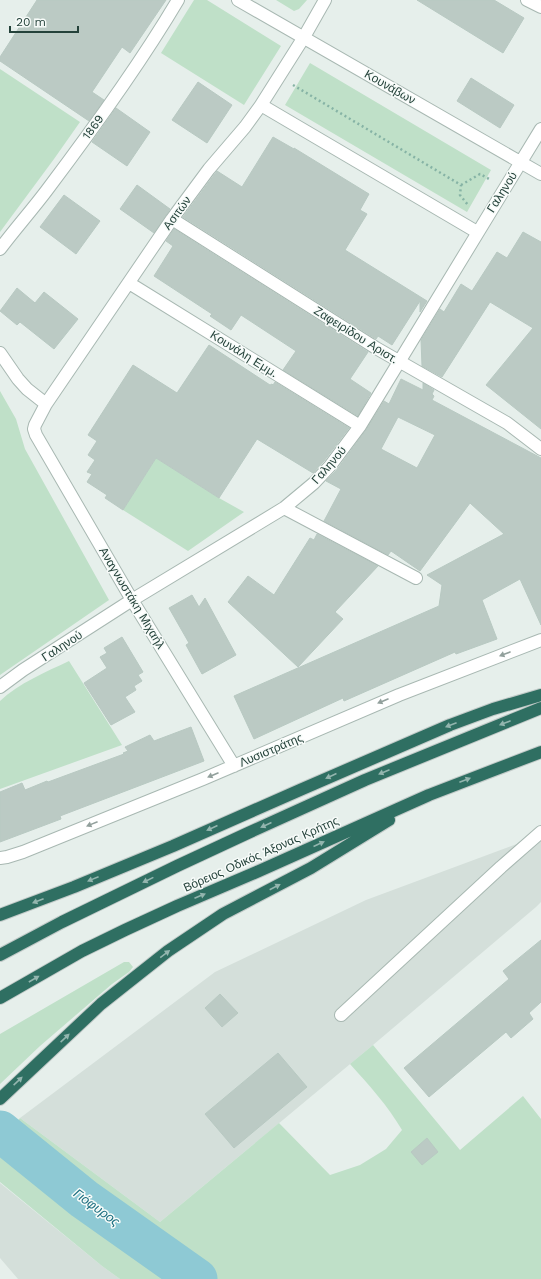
<svg xmlns="http://www.w3.org/2000/svg" width="541" height="1279" viewBox="0 0 541 1279" font-family="'Work Sans',sans-serif">
<style>
.built{fill:#d4dfda}
.green{fill:#bfe0c8}
.lines{fill:none;stroke-linecap:round;stroke-linejoin:round}
.river{stroke:#8ec9d4;stroke-width:41}
.building{fill:#bbcac4;stroke:#b8c9c2;fill-rule:evenodd}
.minor-casing{stroke:#a8b8b2;stroke-width:14}
.highway-casing{stroke:#c2cac8;stroke-width:14}
.path{stroke:#86b3a5;stroke-width:2.5;stroke-dasharray:2 3;stroke-linecap:butt}
.minor{stroke:#fff;stroke-width:12}
.highway{stroke:#2f6f62;stroke-width:12}
.oneway{fill:#92a09c}
.oneway2{fill:#93b5ae}
.labels{text-anchor:middle;stroke-width:3;stroke-linejoin:round;paint-order:stroke}
.street-label{font-size:12px;fill:#24423a;stroke:#f7fbf9}
.water-label{font-size:13px;font-style:italic;fill:#1c6f80;stroke:#f7fbf9}
</style>
<rect width="100%" height="100%" fill="#e6efeb"/>
<path class="built" d="M541 835V902L536 907 373 1045 160 1222 20 1118 215 972 366 900Z
M0 1183 102 1266 120 1279H18L0 1258Z"/>
<path class="green" d="M194 0H207L281 46 244 105 161 53Z
M276 0H307L299 9 294 11Z
M310 63 491 170 467 212 285 105Z
M0 69 80 122 54 159 0 232Z
M0 391 16 419 25 449 109 600 0 675Z
M156 458 219 498 244 512 188 551 123 510Z
M69 661 122 745 0 789V701C19 683 46 672 69 661Z
M124 962H129L133 967 129 972 112 984 40 1046 0 1084V1034Z
M373 1045 460 1150 523 1096 541 1119V1279H120L102 1266 0 1182V1141L20 1118 160 1222 279 1123 330 1175 360 1165 386 1149 402 1130C388 1106 369 1085 350 1064Z"/>
<g class="lines">
<path class="river" d="M0 1131 84 1199 197 1279"/>
</g>
<path class="building" d="M37 0H166L130 53 122 47 92 92 104 100 89 121 0 61V57Z
M417 0H494L524 18 503 53Z
M471 78 514 105 500 128 457 101Z
M198 82 232 105 207 143 172 120Z
M116 108 150 132 127 166 92 142Z
M273 137 294 149V148L369 194 360 210 367 214 345 250 427 301 420 312V301L392 345 378 336 376 339 183 217 217 171 242 187Z
M137 185 170 209 154 233 120 209Z
M64 195 100 221 76 254 40 227Z
M174 229 368 352 350 379 371 393 358 416 283 370 296 351 241 315 231 330 210 316 212 314 154 276 173 246 166 241Z
M523 232 541 242V429L486 385 533 328 490 302 442 377 422 366 421 340 440 309 444 312 461 284 472 291 497 252 507 258Z
M17 288 35 303 44 292 78 319 54 349 20 322 17 325 0 311Z
M209 345 270 385 272 384 273 385 275 382 349 428 324 461 313 473 257 439 219 498 156 458 123 510 105 498 107 495 87 482 92 474 87 472 95 460 88 455 97 441 88 435 133 365 177 393Z
M401 379 423 390V383L434 390 432 394 434 396 432 400 541 458V625L520 579 482 600 497 639 456 654 455 652 344 701 343 698 254 739 234 696 439 606 442 585 427 575 504 534 470 503 420 571 391 551 388 555 324 521 341 489 326 481 336 471 366 430 384 401 389 404ZM398 417 435 435 417 468 381 449Z
M317 534 378 566 335 612 343 619 298 667 228 602 248 576 274 595 310 538 314 540Z
M192 595 199 607 205 598 236 655 202 674 186 645 189 643 169 608Z
M122 637 143 672 138 675 142 681 134 686 136 690 125 697 135 712 111 725 84 683 107 668 100 657 107 653 104 648Z
M191 727 204 761 60 816 61 819 0 842V792L22 783 25 790 47 781 48 782 124 754 123 753 128 751 125 747 150 735 154 741Z
M541 940V1002L529 1013 533 1019 511 1038 506 1032 429 1097 404 1068 509 979 503 971Z
M220 994 238 1013 222 1027 205 1008Z
M278 1053 307 1087 234 1148 205 1114Z
M427 1138 438 1152 422 1165 411 1152Z"/>
<g class="lines">
<defs>
<path id="minor" d="M238 0 541 174
M527 0 541 7
M261 105 477 232
M172 219 376 348 507 423 541 449
M0 249C15 229 32 210 47 190 93 129 139 66 178 0
M129 283 360 426
M0 353 18 379 27 389 46 404
M284 508 416 578
M0 687 23 670 132 600 284 508 314 483 330 466 360 426 541 129
M234 766 132 600 36 435 34 429 35 425 46 404 172 219 209 169 245 127 261 105 304 37 325 0
M0 858 7 857 23 852 203 779 399 695 541 640
M341 1015 501 867 541 832"/>
<path id="highway" d="M0 915 74 887 173 846 300 790 450 725 493 709 541 695
M0 955 62 922 177 866 248 833 365 780 541 708
M0 998 82 951 125 930 177 906 259 871 429 795 541 752
M0 1099 101 1004 168 951 223 914 311 868 389 820"/>
</defs>
<use href="#minor" class="minor-casing"/>
<use href="#highway" class="highway-casing"/>
<path class="path" d="M293 85 461 185 460 195 468 205
M461 185 480 174 491 180"/>
<use href="#minor" class="minor"/>
<use href="#highway" class="highway"/>
</g>
<defs><path id="oneway-solid" d="M-6-.8H1V-3.2L6.5 0L1 3.2V.8H-6Z"/></defs>
<g class="oneway">
<use href="#oneway-solid" transform="translate(505 654) rotate(159)"/>
<use href="#oneway-solid" transform="translate(383 701) rotate(157)"/>
<use href="#oneway-solid" transform="translate(213 775) rotate(157)"/>
<use href="#oneway-solid" transform="translate(92 824) rotate(158)"/>
</g>
<g class="oneway2">
<use href="#oneway-solid" transform="translate(505 723) rotate(159)"/>
<use href="#oneway-solid" transform="translate(451 725) rotate(159)"/>
<use href="#oneway-solid" transform="translate(384 772) rotate(157)"/>
<use href="#oneway-solid" transform="translate(331 776) rotate(156)"/>
<use href="#oneway-solid" transform="translate(465 780) rotate(-21)"/>
<use href="#oneway-solid" transform="translate(266 825) rotate(156)"/>
<use href="#oneway-solid" transform="translate(212 828) rotate(156)"/>
<use href="#oneway-solid" transform="translate(319 844) rotate(-24)"/>
<use href="#oneway-solid" transform="translate(93 879) rotate(158)"/>
<use href="#oneway-solid" transform="translate(148 880) rotate(154)"/>
<use href="#oneway-solid" transform="translate(275 887) rotate(-27)"/>
<use href="#oneway-solid" transform="translate(200 896) rotate(-23)"/>
<use href="#oneway-solid" transform="translate(38 901) rotate(159)"/>
<use href="#oneway-solid" transform="translate(165 954) rotate(-37)"/>
<use href="#oneway-solid" transform="translate(34 979) rotate(-30)"/>
<use href="#oneway-solid" transform="translate(65 1038) rotate(-43)"/>
<use href="#oneway-solid" transform="translate(18 1081) rotate(-43)"/>
</g>
<g class="labels">
<g class="street-label">
<text transform="translate(390 87) rotate(30)" y="4">Κουνάβων</text>
<text transform="translate(93 127) rotate(-54)" y="4">1869</text>
<text transform="translate(502 192) rotate(-58)" y="4">Γαληνού</text>
<text transform="translate(177 213) rotate(-54)" y="4">Ασιτών</text>
<text transform="translate(356 335) rotate(32)" y="4">Ζαφειρίδου Αριστ.</text>
<text transform="translate(244 354) rotate(32)" y="4">Κουνάλη Εμμ.</text>
<text transform="translate(329 465) rotate(-49)" y="4">Γαληνού</text>
<text transform="translate(132 598) rotate(59)" y="4">Αναγνωστάκη Μιχαήλ</text>
<text transform="translate(62 646) rotate(-33)" y="4">Γαληνού</text>
<text transform="translate(271 750) rotate(-23)" y="4">Λυσιστράτης</text>
<text transform="translate(261 854) rotate(-24)" y="4">Βόρειος Οδικός Άξονας Κρήτης</text>
</g>
<g class="water-label">
<text transform="translate(97 1207) rotate(36)" y="5">Γιόφυρος</text>
</g>
</g>
<path d="M10 26v6h68v-6" fill="none" stroke="#24423a" stroke-width="2"/>
<text x="16" y="26" font-size="12" fill="#24423a" stroke="#f7fbf9" stroke-width="3" paint-order="stroke">20 m</text>
</svg>
